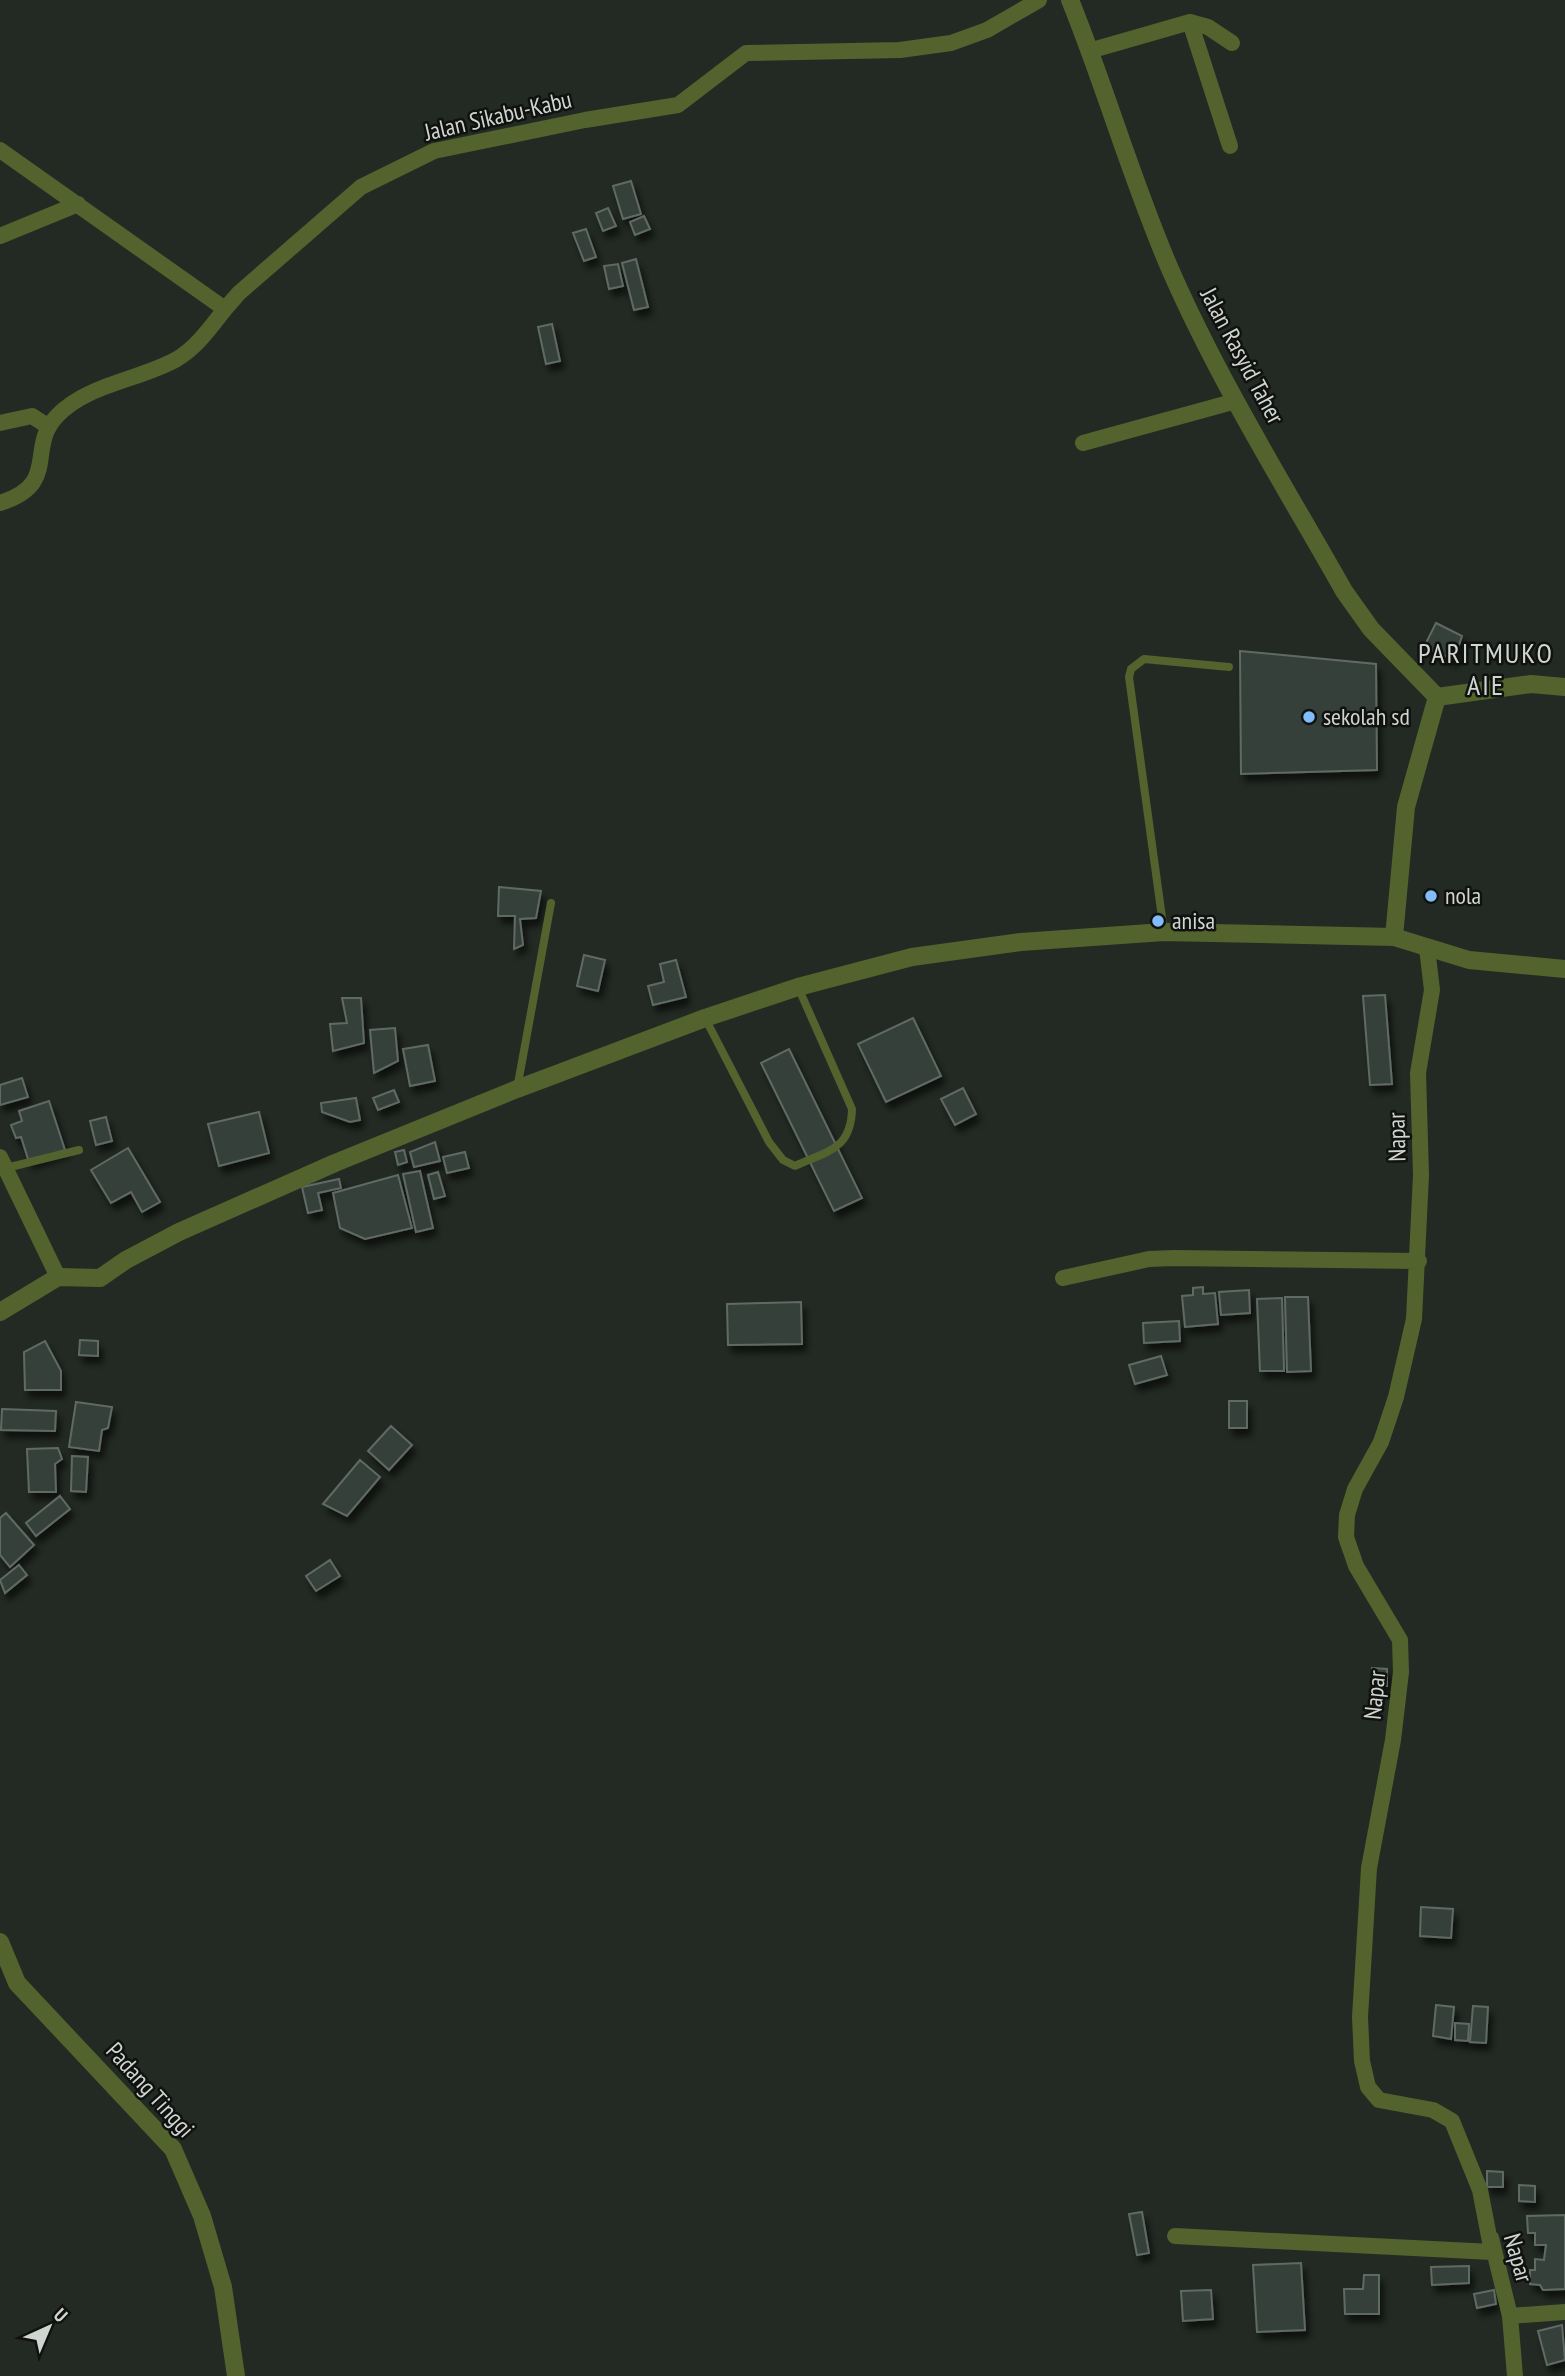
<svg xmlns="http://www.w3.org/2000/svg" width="1565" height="2376" viewBox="0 0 1565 2376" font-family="'PT Sans Narrow',sans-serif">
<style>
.building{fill:#353f3b;stroke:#606a65;stroke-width:2;filter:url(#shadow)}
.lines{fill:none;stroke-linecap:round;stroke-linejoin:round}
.service{stroke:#52632e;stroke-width:8}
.minor{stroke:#52632e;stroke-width:16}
.tertiary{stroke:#52632e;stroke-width:18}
.poi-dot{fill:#83bcfb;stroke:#0f120f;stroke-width:2.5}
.labels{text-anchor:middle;stroke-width:5;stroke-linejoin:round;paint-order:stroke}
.street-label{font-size:24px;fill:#d1d5d1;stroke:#0f120f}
.poi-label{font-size:24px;fill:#d1d5d1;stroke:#0f120f;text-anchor:start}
.quarter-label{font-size:28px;letter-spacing:2px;fill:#d1d5d1;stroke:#0f120f}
</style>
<defs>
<filter id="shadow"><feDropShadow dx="4" dy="7" stdDeviation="3.5" flood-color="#0009"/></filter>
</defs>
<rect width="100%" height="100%" fill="#232a23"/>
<path class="building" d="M631 181 641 214 623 219 613 186Z
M608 208 616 226 603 231 596 213Z
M644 216 650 229 635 235 630 222Z
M586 229 596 257 584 261 573 233Z
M636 259 648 307 634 310 622 263Z
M618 264 623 286 609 289 604 266Z
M552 324 560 361 546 364 538 327Z
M1436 623 1462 636 1454 660 1424 647Z
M1240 651 1376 664 1377 770 1241 774Z
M499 887 541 891 536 918 520 919 523 945 514 949 515 916H498Z
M584 955 605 960 598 991 577 986Z
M676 960 686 997 653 1005 648 986 664 982 660 964Z
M1385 995 1392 1084 1370 1085 1363 996Z
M342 998H361L364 1043 333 1051 330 1024 347 1023Z
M913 1018 941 1076 886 1102 858 1044Z
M395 1028 398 1061 374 1073 370 1030Z
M428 1045 435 1081 410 1086 403 1049Z
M789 1049 862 1198 834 1211 761 1063Z
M22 1078 28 1097 0 1105V1085Z
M963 1088 976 1114 955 1125 941 1099Z
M394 1090 399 1102 378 1110 373 1098Z
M356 1098 360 1120 350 1122 322 1112 321 1103Z
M49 1101 65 1150 29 1162 21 1137 16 1138 11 1125 22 1121 19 1111Z
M259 1112 269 1153 219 1166 208 1124Z
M106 1117 112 1141 96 1145 90 1121Z
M435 1142 440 1161 414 1167 410 1152Z
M128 1148 160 1202 142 1212 131 1192 111 1203 91 1170Z
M404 1150 407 1162 398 1165 395 1152Z
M465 1152 469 1168 447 1173 443 1157Z
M420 1171 433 1228 416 1232 403 1174Z
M438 1172 445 1196 434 1199 428 1175Z
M398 1175 412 1228 365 1239 340 1228 333 1193Z
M339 1179 341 1188 318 1193 322 1210 308 1213 302 1187Z
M1203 1287V1294L1215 1293 1218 1324 1185 1327 1182 1296 1193 1295V1288Z
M1249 1290 1250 1313 1221 1315 1219 1292Z
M1285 1297H1308L1311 1371 1287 1372Z
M1282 1298 1284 1371H1260L1257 1299Z
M801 1302 802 1344 728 1345 727 1304Z
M1179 1321 1180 1341 1144 1343 1143 1323Z
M80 1340 98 1341V1356L79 1355Z
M45 1341 61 1371V1390H25L24 1352Z
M1161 1356 1167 1375 1135 1384 1129 1365Z
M1229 1401H1247V1428H1229Z
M76 1402 112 1407 108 1428 102 1430 99 1451 69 1447Z
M2 1409 56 1411 55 1431 1 1430Z
M391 1426 412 1445 389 1470 368 1451Z
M58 1448 62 1459 55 1464 56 1492H29L27 1449Z
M72 1456 88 1457 86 1492 71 1491Z
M360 1460 380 1477 347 1516 323 1504Z
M60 1496 70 1509 36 1536 26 1523Z
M6 1513 34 1545 10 1567 0 1555V1518Z
M330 1560 340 1576 316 1591 306 1576Z
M19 1565 27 1575 5 1593 0 1580Z
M1372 1668 1387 1669V1686H1372Z
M1421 1907 1453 1909 1451 1938 1420 1936Z
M1436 2005 1454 2007 1451 2039 1433 2036Z
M1473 2006 1488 2007 1486 2043 1470 2042Z
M1455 2023 1469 2024 1468 2041 1455 2040Z
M1487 2171 1503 2172V2187H1487Z
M1519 2185 1535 2186V2202L1519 2201Z
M1142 2212 1149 2253 1137 2255 1129 2214Z
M1565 2215V2289L1543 2290 1540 2285 1530 2284V2270H1535V2259L1544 2260 1546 2245H1535V2233H1528L1527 2216Z
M1301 2263 1305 2330 1257 2332 1253 2265Z
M1469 2266V2283L1432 2285 1431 2267Z
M1364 2275H1379V2314H1345L1344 2289H1363Z
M1211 2290 1213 2319 1183 2321 1181 2291Z
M1494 2290 1496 2304 1477 2308 1474 2294Z
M1562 2325 1565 2360 1547 2365 1538 2331Z"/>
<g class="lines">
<path class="service" d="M1164 932 1129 677 1131 669 1144 659 1229 667
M705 1018 769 1142 783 1160 795 1166C827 1151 851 1150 852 1109L798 987
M517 1089 551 903
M6 1168 79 1150"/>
<path class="minor" d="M1190 22 1230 146
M1089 51 1190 22 1208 27 1232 43
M0 150 225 309 239 293 361 187 434 151 585 120 678 105 746 53 900 50 951 43 987 30 1039 0
M0 236 78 204
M0 423 32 416 49 427
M1083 443 1236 401
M0 503C61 484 26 448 57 416 87 384 140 380 177 359 197 347 210 328 225 309
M1427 948 1432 990 1418 1073 1421 1175 1414 1319 1396 1397 1381 1442 1355 1489 1347 1515 1346 1537 1356 1566 1400 1640 1401 1672 1393 1740 1369 1868 1360 2017 1362 2061 1368 2087 1379 2100 1433 2110 1452 2121 1480 2190 1492 2252 1491 2238 1510 2316 1515 2376
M0 1157 58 1277
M1063 1278 1149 1259 1174 1258 1419 1261
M1175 2236 1492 2252
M1510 2316 1565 2312"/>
<path class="tertiary" d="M1070 0C1106 89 1132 181 1170 269 1219 381 1284 485 1344 591L1371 629 1437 697
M1437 697 1531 684 1565 687
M1394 937 1406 807 1437 697
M0 1312 58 1277 100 1278 126 1260 179 1232 335 1163 517 1089 705 1018 798 987 912 957 1021 942 1164 932 1394 937 1469 960 1565 969
M0 1942 17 1983 173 2149 202 2216 223 2287 236 2376"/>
</g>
<g class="poi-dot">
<circle cx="1309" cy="717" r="7"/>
<circle cx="1431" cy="896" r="7"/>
<circle cx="1158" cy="921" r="7"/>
</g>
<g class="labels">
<g class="street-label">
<text transform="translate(498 116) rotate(-13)" y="8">Jalan Sikabu-Kabu</text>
<text transform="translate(1242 356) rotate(62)" y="8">Jalan Rasyid Taher</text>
<text transform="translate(1397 1137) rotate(-91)" y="8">Napar</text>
<text transform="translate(1375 1695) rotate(-84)" y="8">Napar</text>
<text transform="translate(150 2090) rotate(48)" y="8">Padang Tinggi</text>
<text transform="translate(1518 2258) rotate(74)" y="8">Napar</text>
</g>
<g class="poi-label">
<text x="1323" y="725">sekolah sd</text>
<text x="1445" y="904">nola</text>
<text x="1172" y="929">anisa</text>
</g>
<g class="quarter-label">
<text x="1486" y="663">PARITMUKO<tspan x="1486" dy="32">AIE</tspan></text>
</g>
</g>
<g transform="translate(49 2327) rotate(44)" stroke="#0f120f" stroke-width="5" paint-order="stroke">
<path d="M0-5L12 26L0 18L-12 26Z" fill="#d1d5d1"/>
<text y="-10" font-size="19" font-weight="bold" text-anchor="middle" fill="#d1d5d1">U</text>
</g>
</svg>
